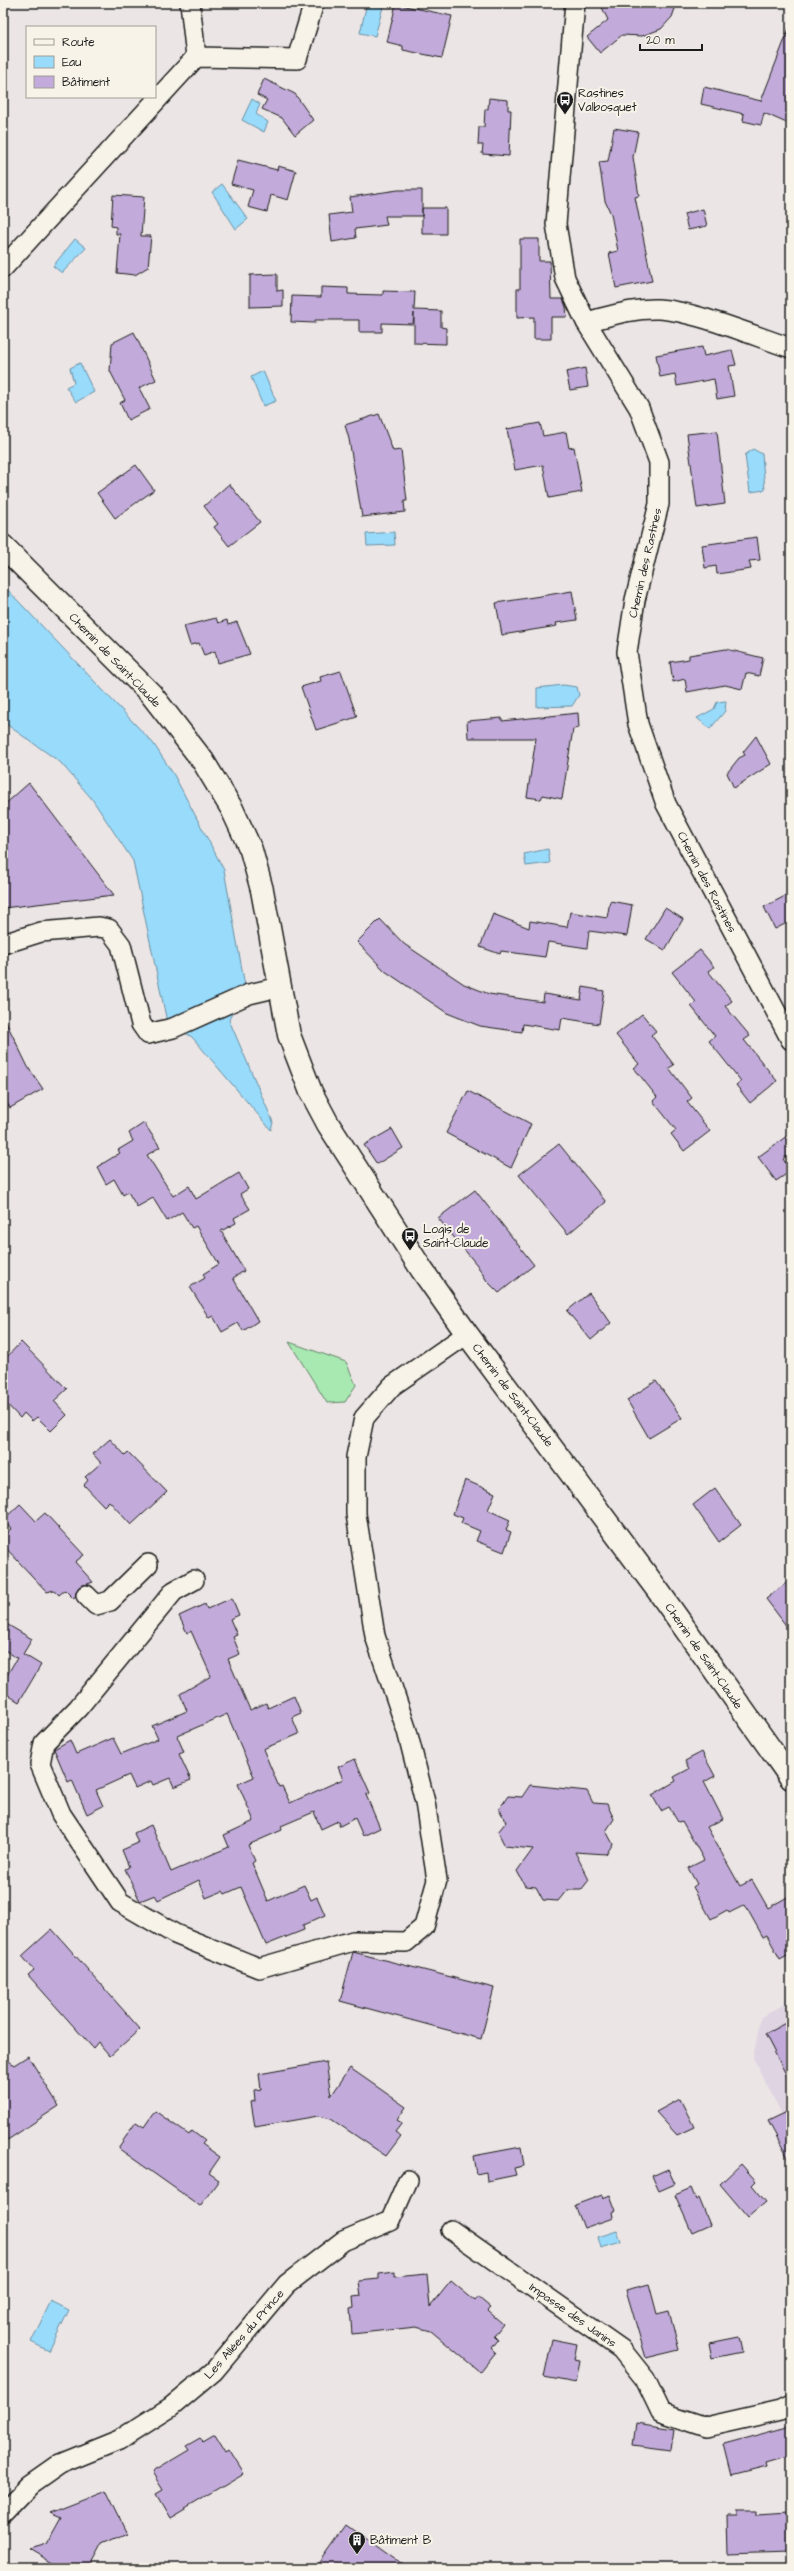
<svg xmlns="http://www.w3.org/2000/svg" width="794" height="2571" viewBox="0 0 794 2571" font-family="'Architects Daughter',sans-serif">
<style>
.built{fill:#dfd4e2}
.green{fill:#a8e9b2;stroke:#628267}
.water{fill:#99dbfb;stroke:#678fa2}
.building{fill:#c2abda;stroke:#1c1c1c}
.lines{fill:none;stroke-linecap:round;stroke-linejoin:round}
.street-casing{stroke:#1c1c1c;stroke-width:22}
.secondary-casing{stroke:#1c1c1c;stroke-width:25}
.street{stroke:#f7f3e8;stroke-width:19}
.secondary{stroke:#f7f3e8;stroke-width:22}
.labels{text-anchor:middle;stroke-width:4;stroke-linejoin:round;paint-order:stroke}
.poi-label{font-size:12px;fill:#1c1c1c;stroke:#f7f3e8;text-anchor:start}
.street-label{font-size:12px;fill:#1c1c1c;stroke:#f7f3e8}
</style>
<rect width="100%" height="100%" fill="#ece5e5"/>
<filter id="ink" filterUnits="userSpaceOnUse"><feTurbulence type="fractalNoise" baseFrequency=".025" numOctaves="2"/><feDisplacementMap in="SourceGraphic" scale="8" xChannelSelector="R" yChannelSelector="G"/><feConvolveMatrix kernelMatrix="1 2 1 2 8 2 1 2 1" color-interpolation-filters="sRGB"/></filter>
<g filter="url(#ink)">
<path class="built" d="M791 2001V2132L753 2058 761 2017Z"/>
<path class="green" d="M289 1342 346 1362 356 1385 345 1402 327 1403Z"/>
<path class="water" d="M367 3 383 7 375 36 360 33Z
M252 99 260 104 256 114 268 122 264 132 242 120Z
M222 184 248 219 236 229 212 192Z
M75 239 86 248 62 273 53 266Z
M80 363 94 392 76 402 66 387 74 383 70 368Z
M263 371 276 401 263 406 251 377Z
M753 449 762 454 765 490 750 492 745 455Z
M394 532 395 545 367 546 366 534Z
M3 585 153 743 174 775 224 870 245 986 229 1020 273 1122 271 1130 192 1037 167 1022 133 861 92 799 60 762 3 722Z
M563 685 577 687 579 695 572 706 537 707V688Z
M726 701 725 711 710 729 697 718 714 709 717 702Z
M548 849 550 863 526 866 524 854Z
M617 2231 621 2242 601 2248 598 2237Z
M51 2301 69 2310 49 2351 31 2342Z"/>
<path class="building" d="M600 3H677L672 17 661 29 642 36 622 35 600 53 587 37 608 20Z
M396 4 452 16 442 58 403 50V46L387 42Z
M790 26 791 125 764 113 761 125 743 121 744 114 701 104 704 87 761 101Z
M264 79 295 94 313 120 295 135 282 118 262 109 267 100 257 95Z
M489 98 508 100V110H511L509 156 482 154 483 145H478L479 127H484L485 109H488Z
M614 128 638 132 633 157 639 196 635 197 652 281 616 288 609 253 618 251 611 214 605 201 599 162 608 161Z
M238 160 277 170 278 166 296 171 288 200 271 195 267 212 248 207 253 190 231 184Z
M398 190H422V216H385L387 225 355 229 356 238 332 242 329 215 352 212 350 197Z
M113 195 144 197 141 236H151L148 267 135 275 117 273 120 234H116V227L111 226Z
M422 208H446V234H422Z
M703 209 707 226 688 230 684 214Z
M520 239H539V261H550L551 299H563L566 307 567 317H551V339H534V317L517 318V289H520Z
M277 274V291L283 290V306L250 307V275Z
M321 287 348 288V294L383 295V291L415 292 414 310 441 311V327L446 328V344L414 343V313L413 324 382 323V332H359V320H315V323L291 322 292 296 321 297Z
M134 332 156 380 139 388 150 409 128 420 120 403 125 400 110 371 112 343Z
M702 347 704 356 732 350 736 365 729 366 734 396 717 399 714 379 677 386 675 374 660 377 656 355Z
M585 368 588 387 570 390 566 372Z
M379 414 393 451 401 450 407 501H404L405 512 362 517 349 439 345 425Z
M540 423 543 436 566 432 569 448 574 447 582 492 549 498 543 465 515 470 507 429Z
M717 431 725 504 697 508 687 434Z
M136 465 154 490 115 518 97 493Z
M229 484 260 522 229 546 214 527 218 524 204 506Z
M757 537 760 560 749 561 751 569 717 574 716 566 705 568 702 545Z
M572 591 577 620 556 623 557 626 502 635 496 603Z
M216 618 218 623 227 620 228 625 237 622 250 654 218 663 215 651 204 655 199 643 190 645 184 626Z
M726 649 763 658 759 676 746 673 742 689 725 685 687 692 685 679 673 682 670 662 689 659V655Z
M341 671 357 717 316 730 301 687 321 681 320 677Z
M578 713 579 728 573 729 562 799 543 795 541 799 527 797 536 738H468L467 721 502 718V721Z
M756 736 771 764 734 788 727 773 739 758 745 755 743 752Z
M29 783 114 895 3 908V806Z
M791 893V921L775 929 764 907Z
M610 901 632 905 627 936 589 931 587 948 548 942 545 957 501 951 500 954 480 947 493 914 529 928 530 921 567 927 570 912 607 918Z
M665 908 683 919 665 950 646 939Z
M380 919 404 944 464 984 489 994 543 1002 544 994 581 1000 583 987 604 991 599 1024 562 1018 560 1030 523 1024 522 1032 480 1026 447 1013 385 971 357 942Z
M700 950 714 967 708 971 732 1001 725 1006 750 1036 744 1040 777 1081 750 1103 736 1085 741 1081 709 1041 715 1036 691 1006 696 1002 672 972Z
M642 1014 656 1031 651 1035 674 1065 669 1068 692 1098 687 1102 710 1131 684 1151 671 1134 676 1130 653 1101 657 1097 634 1068 639 1064 616 1035Z
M3 1016 28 1067 43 1089 10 1108 3 1096Z
M468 1091 531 1124 511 1168 446 1133Z
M144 1123 160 1147 147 1155 173 1196 189 1186 196 1199 239 1173 248 1189 240 1194 250 1209 234 1218 236 1223 221 1231 244 1271 233 1278 258 1321 243 1331 238 1323 222 1332 213 1316 209 1318 190 1287 205 1278 203 1274 219 1264 196 1226 192 1228 182 1212 167 1221 153 1198 137 1207 128 1192 123 1195 114 1179 106 1184 97 1167 120 1153 118 1150 133 1141 129 1133Z
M392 1129 403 1148 377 1164 364 1145Z
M791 1133V1153L783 1159 791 1171 776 1181 758 1157Z
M559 1144 606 1202 568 1234 519 1175Z
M475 1190 534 1265 499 1293 487 1281 477 1265 438 1218Z
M589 1293 611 1323 591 1340 567 1311Z
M21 1342 67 1389 54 1401 67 1415 51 1431 37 1417 32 1421 24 1413 20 1418 3 1400V1361Z
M656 1381 682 1418 649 1438 627 1400Z
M110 1439 125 1455 128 1452 167 1492 131 1525 109 1501 104 1506 84 1485 88 1480 85 1477 101 1463 93 1454Z
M465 1480 495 1493 488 1510 510 1520 506 1530 511 1532 504 1552 476 1541 480 1531 461 1523 463 1518 453 1514Z
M715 1488 741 1525 719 1542 693 1505Z
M20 1504 36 1521 45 1513 84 1555 75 1562 93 1582 79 1587 74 1599 65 1590 59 1595 54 1590 47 1592 3 1545V1536L11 1529 3 1520Z
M791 1579V1632L766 1599Z
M232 1598 239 1615 230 1619 237 1635 233 1637 240 1654 228 1659 250 1710 266 1703 268 1708 294 1696 301 1713 292 1717 299 1734 263 1749 279 1787 282 1786 290 1803 343 1779 338 1767 355 1759 370 1793 366 1795 380 1828 363 1836 355 1818 340 1826 338 1821 321 1829 314 1812 281 1826 282 1830 248 1845 255 1861 252 1863 268 1901 304 1885 311 1900 317 1897 325 1915 303 1925 304 1930 266 1945 241 1887 225 1894 223 1891 206 1898 199 1880 158 1900 155 1895 140 1901 125 1869 129 1867 122 1850 138 1843 134 1833 151 1825 171 1872 229 1847 224 1835 254 1821 238 1784 254 1777 227 1714 177 1736 184 1752 179 1754 191 1780 174 1787 170 1778 153 1785 151 1781 135 1788 129 1775 96 1790 103 1806 87 1814 72 1780 68 1782 54 1749 70 1740 76 1754 113 1738 121 1754 158 1739 152 1726 187 1711 180 1694 211 1676 191 1631 187 1633 179 1616 205 1604 207 1609Z
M3 1622 32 1639 23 1654 41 1665 19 1702 3 1692V1682L17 1658 3 1649Z
M702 1752 715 1776 704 1782 723 1819 707 1827 740 1886 752 1880 768 1908 791 1895V1953L780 1959 767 1935 763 1937 745 1905 729 1913 727 1910 711 1919 693 1887 697 1884 688 1868 704 1860 682 1821 678 1822 669 1807 661 1811 652 1795 676 1781 674 1777 689 1769 685 1761Z
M530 1785 587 1791 593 1803 607 1804 614 1819 606 1831 613 1844 606 1854 575 1852 589 1880 581 1890H567L558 1901 543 1900 536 1887 525 1886 517 1871 533 1849 505 1846 498 1832 506 1822 499 1809 508 1796 522 1797Z
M52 1929 140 2029 110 2056 98 2042 93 2048 28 1975 34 1970 22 1956Z
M353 1952 494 1988 481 2039 340 2001Z
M791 2020V2084L765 2034Z
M3 2056 14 2065 28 2056 59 2106 3 2143Z
M326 2062 331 2096 350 2068 406 2107 397 2120 402 2123 395 2132 401 2136 386 2156 331 2119 318 2116 255 2127 251 2102 255 2101 254 2090 261 2089 259 2074Z
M680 2099 694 2127 677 2135 656 2112Z
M791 2110V2163L768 2121Z
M155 2111 189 2135 192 2131 205 2141 202 2144 220 2157 209 2173 219 2180 200 2206 118 2148 136 2122 144 2127Z
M521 2147 524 2166 514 2168 516 2175 487 2181 486 2172 476 2174 473 2156Z
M741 2164 756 2181 752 2185 766 2202 748 2217 720 2184Z
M668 2169 675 2184 659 2191 652 2176Z
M691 2188 696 2200 699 2198 710 2225 692 2233 675 2195Z
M602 2195 603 2198 610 2195 616 2211 612 2213 613 2218 584 2228 575 2205Z
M395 2272V2277L427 2274 430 2307 451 2281 475 2301 478 2297 491 2308 488 2311 503 2324 494 2336 498 2340 492 2348 496 2352 480 2372 431 2331 416 2327 352 2334 350 2309 354 2308 353 2297 361 2296 359 2281 379 2279V2274Z
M649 2284 657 2314 669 2311 679 2350 646 2358 626 2290Z
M739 2337 742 2352 712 2358 709 2343Z
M552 2339 577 2344 574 2360 580 2361 576 2383 544 2377Z
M636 2423 674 2429 671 2450 633 2445Z
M791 2426V2456L767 2463 768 2467 732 2476 724 2444Z
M215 2434 226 2452 229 2450 244 2474 170 2518 156 2494 163 2490 152 2472 189 2450 186 2446 200 2438 203 2441Z
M106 2490 127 2533 102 2544 89 2568H61L29 2549 46 2544 61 2517 50 2512Z
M738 2511H757V2515L788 2513 789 2551 728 2553 727 2516H738Z
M347 2524 376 2545 408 2568H316Z"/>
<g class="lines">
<defs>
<path id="street" d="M190 3 196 57
M575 3 556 224 565 278 586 322 639 408 659 462V504L635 600 627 652 638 724 666 804 791 1040
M3 268 196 57 297 59 314 3
M586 322C610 316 633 308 658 309 695 311 754 336 791 348
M3 944 41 932 99 927 109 929 121 945 141 1024 148 1034 173 1028 249 994 279 987
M194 1580 174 1591 78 1708 44 1743 40 1764 61 1814 120 1902 175 1934 259 1968 353 1941 406 1942 424 1927 437 1880 425 1802 407 1731 375 1636 356 1514V1457L364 1418 392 1386 467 1334
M86 1595 96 1605 110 1601 148 1564
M451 2230 621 2349 645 2379 661 2412 706 2427 781 2410 791 2405
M3 2513 30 2485 60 2464 119 2440 171 2407 214 2371 287 2284 343 2241 390 2221 408 2180"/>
<path id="secondary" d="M3 546 151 694 203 761 232 809 251 850 262 890 289 1035 311 1092 328 1124 422 1270 467 1334 659 1592 791 1778"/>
</defs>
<use href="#street" class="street-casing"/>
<use href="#secondary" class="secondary-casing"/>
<use href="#street" class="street"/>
<use href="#secondary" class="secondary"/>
</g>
</g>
<defs>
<symbol id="bus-pin" viewBox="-11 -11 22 30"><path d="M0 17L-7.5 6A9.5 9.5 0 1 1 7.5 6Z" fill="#1c1c1c" stroke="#f7f3e8"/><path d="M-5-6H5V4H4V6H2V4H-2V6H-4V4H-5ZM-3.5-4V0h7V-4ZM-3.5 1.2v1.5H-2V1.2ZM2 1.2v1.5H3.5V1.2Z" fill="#fff"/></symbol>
<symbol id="building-pin" viewBox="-11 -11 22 30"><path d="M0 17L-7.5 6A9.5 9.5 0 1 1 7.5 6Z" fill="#1c1c1c" stroke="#f7f3e8"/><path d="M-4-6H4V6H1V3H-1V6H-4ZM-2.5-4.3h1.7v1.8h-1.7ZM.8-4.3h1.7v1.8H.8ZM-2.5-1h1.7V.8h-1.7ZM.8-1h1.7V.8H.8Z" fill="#fff"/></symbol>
</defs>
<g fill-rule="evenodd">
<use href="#bus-pin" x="555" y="90" width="20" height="27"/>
<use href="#bus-pin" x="400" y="1226" width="20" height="27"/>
<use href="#building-pin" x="347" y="2530" width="20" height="27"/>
</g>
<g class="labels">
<g class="poi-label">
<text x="578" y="97">Rastines<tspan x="578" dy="14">Valbosquet</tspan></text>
<text x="423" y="1233">Logis de<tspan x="423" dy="14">Saint-Claude</tspan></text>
<text x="370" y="2544">Bâtiment B</text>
</g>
<g class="street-label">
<text transform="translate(645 563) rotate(-77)" y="4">Chemin des Rastines</text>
<text transform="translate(115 660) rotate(46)" y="4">Chemin de Saint-Claude</text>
<text transform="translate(707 882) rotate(62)" y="4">Chemin des Rastines</text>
<text transform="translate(513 1395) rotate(53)" y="4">Chemin de Saint-Claude</text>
<text transform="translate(704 1656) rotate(55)" y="4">Chemin de Saint-Claude</text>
<text transform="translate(573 2315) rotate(35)" y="4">Impasse des Janins</text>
<text transform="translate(244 2334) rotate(-49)" y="4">Les Allées du Prince</text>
</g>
</g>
<rect width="794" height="2571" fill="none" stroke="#f7f3e8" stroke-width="16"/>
<rect x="8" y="8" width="778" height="2555" fill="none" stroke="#1c1c1c" stroke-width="1.5" filter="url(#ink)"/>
<rect x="26" y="26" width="130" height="72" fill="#f7f3e8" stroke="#9f9d96"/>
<rect x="34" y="39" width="20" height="6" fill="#f7f3e8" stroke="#9f9d96"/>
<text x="62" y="46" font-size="12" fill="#1c1c1c">Route</text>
<rect x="34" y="56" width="20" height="12" fill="#99dbfb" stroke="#9f9d96"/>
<text x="62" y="66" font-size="12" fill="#1c1c1c">Eau</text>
<rect x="34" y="76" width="20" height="12" fill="#c2abda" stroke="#9f9d96"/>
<text x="62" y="86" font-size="12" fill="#1c1c1c">Bâtiment</text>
<path d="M640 44v6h62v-6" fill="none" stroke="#1c1c1c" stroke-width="2"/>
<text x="646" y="44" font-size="12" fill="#1c1c1c" stroke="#f7f3e8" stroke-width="3" paint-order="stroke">20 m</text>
</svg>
